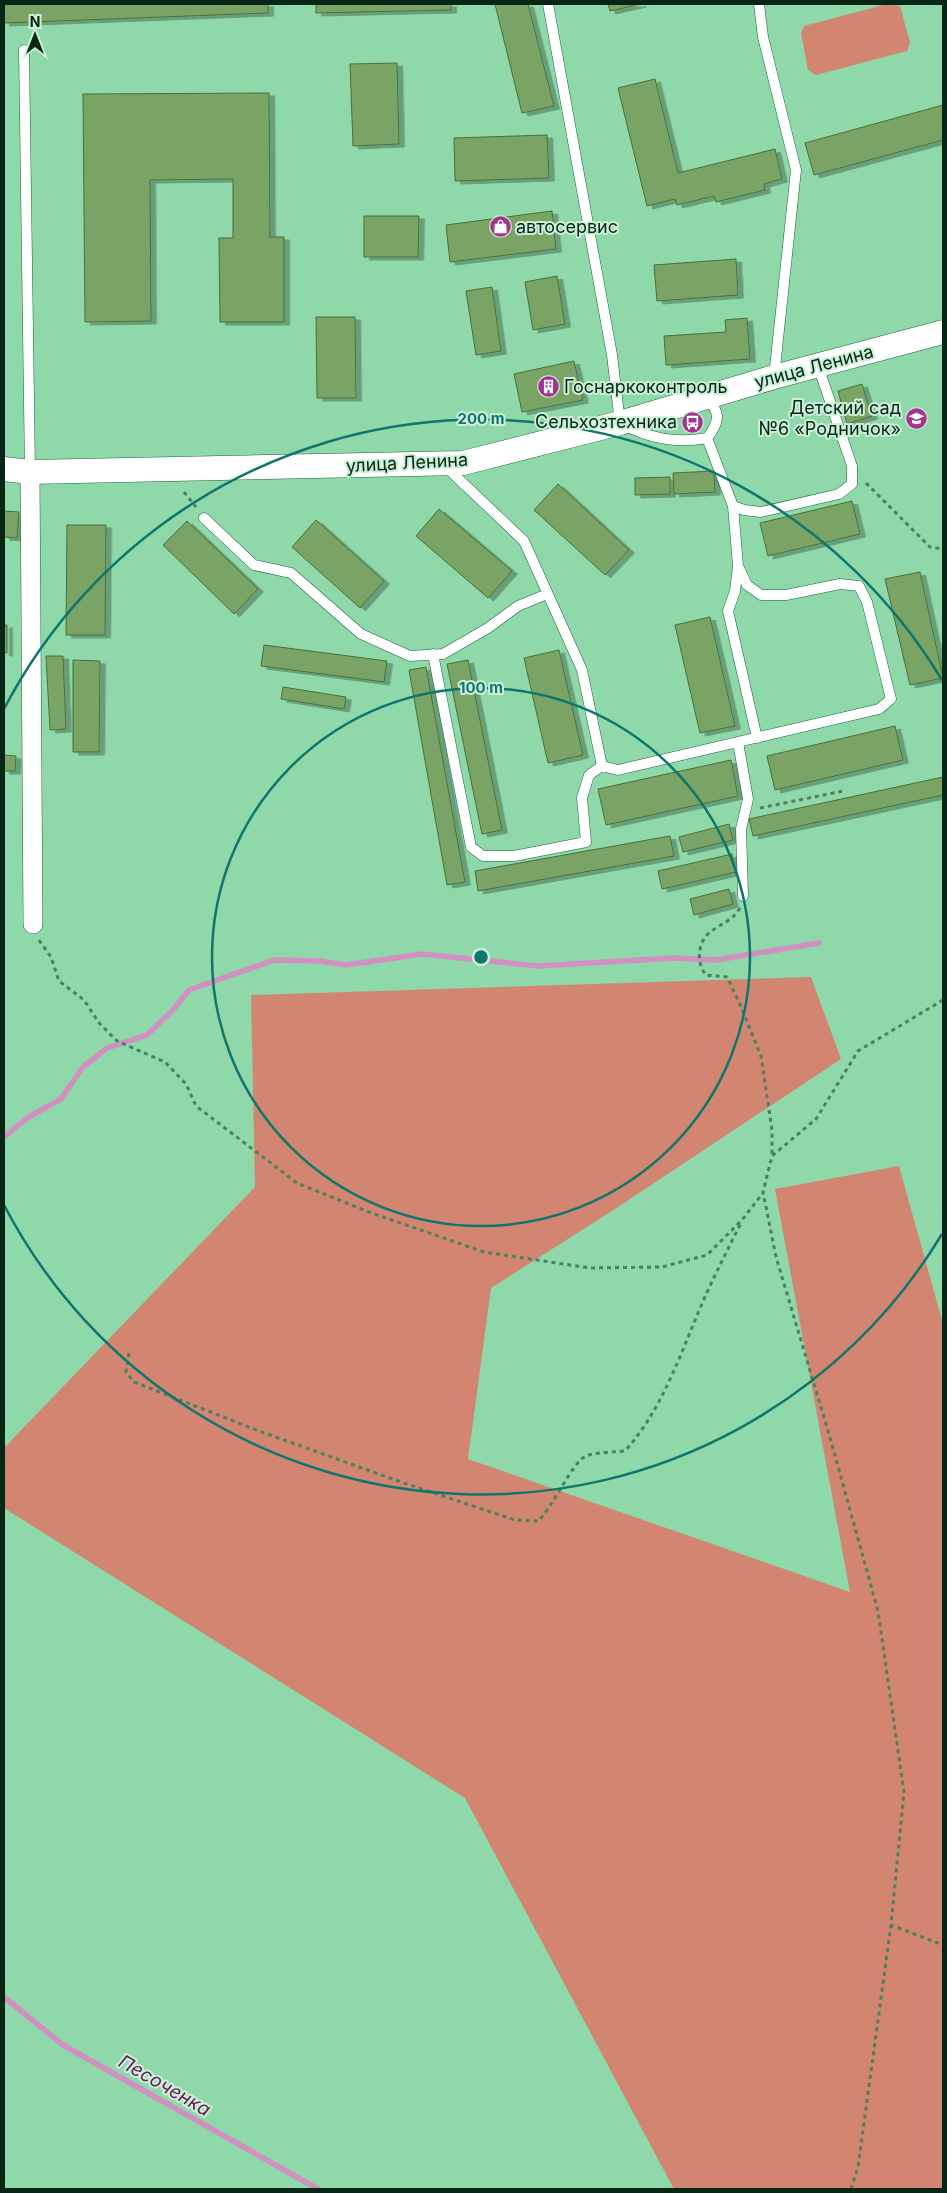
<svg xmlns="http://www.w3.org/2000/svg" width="947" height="2193" viewBox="0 0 947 2193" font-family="Inter,sans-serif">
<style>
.green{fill:#d28570}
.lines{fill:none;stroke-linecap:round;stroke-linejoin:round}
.stream{stroke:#d28fc2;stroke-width:5.5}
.building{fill:#7aa465;stroke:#497134;filter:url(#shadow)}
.service-casing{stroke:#15653c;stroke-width:11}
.minor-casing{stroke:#15653c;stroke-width:20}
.tertiary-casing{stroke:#15653c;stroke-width:25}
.path{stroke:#4c8161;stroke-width:3;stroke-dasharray:4 4;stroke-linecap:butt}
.service{stroke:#fff;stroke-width:10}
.minor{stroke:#fff;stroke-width:19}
.tertiary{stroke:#fff;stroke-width:24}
.ring{fill:none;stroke:#0f766e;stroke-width:2.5}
.labels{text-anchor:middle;stroke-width:4;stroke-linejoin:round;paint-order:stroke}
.poi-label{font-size:18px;fill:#072615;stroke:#ccf0d7;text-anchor:start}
.street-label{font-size:18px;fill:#072615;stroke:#ccf0d7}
.water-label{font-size:19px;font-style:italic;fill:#68195a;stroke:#ccf0d7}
.centre{fill:#0f766e;stroke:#ccf0d7;stroke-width:2.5}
.ring-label{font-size:15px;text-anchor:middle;font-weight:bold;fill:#0f766e;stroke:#ccf0d7;stroke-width:4;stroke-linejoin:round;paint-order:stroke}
</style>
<defs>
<filter id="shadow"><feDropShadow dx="5.5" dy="3" stdDeviation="0" flood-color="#0004"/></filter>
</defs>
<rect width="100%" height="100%" fill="#8ed8a9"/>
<path class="green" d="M887 4 900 6 910 43 907 51 816 75 808 70 801 33 804 26Z
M811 977 841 1059 615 1209 491 1288 468 1459 850 1592 775 1189 899 1166 943 1324V2189H674L465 1798 4 1508V1448L255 1187 251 995Z"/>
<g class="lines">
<path class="stream" d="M4 1137 27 1118 61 1099 83 1067 107 1048 147 1035 172 1011 189 990 274 960 320 961 346 965 422 954 538 966 674 958 716 960 819 943
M4 1997 63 2045 318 2189"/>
</g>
<path class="building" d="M4 4H268V13L4 23Z
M316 4H451V10L316 13Z
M495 4H528L554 106 522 113Z
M608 4H641L610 11Z
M397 63 399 144 353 146 350 64Z
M655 79 678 173 775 149 782 179 764 184 765 190 716 202 714 196 677 205 675 199 647 206 618 88Z
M269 93 270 237H284V322H220L219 238H233V179L150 180 151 321 85 322 83 94Z
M943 105V140L814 175 805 143Z
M547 135 549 178 455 181 454 138Z
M552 211 556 249 450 262 446 225Z
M364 216H419L418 257H364Z
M736 259 738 295 657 301 654 265Z
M557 276 565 324 533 330 525 282Z
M492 287 501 351 476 355 466 291Z
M316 317H355L356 398H317Z
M747 318 750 359 666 365 664 336 726 332 725 320Z
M574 361 583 400 522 412 514 374Z
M862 384 872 416 847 424 838 391Z
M714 471 715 492 674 494 673 473Z
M670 477V494L635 495V478Z
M558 484 629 550 605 575 534 510Z
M852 501 860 534 768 556 760 523Z
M439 509 512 571 488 598 416 536Z
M4 511 19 512 17 538 4 537Z
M316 520 384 581 360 608 292 547Z
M187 521 258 589 234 614 163 545Z
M67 525H106L105 635H66Z
M920 572 943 678 910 685 885 579Z
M710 617 735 726 700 733 675 625Z
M4 625H7V653H4Z
M264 645 387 661 384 682 261 666Z
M559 650 583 755 548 763 524 658Z
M46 656H63L66 729 50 730Z
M73 660 100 661 99 752H73Z
M468 660 502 830 482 834 447 664Z
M426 667 465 882 447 885 409 670Z
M283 687 346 697 344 709 281 699Z
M895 726 903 760 775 790 767 756Z
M4 755 16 756 15 771H4Z
M731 760 738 796 606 825 598 789Z
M943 777V795L753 836 749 819Z
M729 824 733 840 683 852 679 837Z
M670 836 674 856 478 891 475 871Z
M732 854 736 872 662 889 658 871Z
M729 889 733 904 694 915 690 899Z"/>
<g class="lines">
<defs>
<path id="service" d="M548 4 612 355 620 423C649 438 674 444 707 438 718 425 723 410 705 400
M759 4 763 37 796 170 774 377
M24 50 30 472
M707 438 733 506 738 566 735 591 728 611 757 738
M445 466 524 541 582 670 602 766 618 770 879 709 891 699 867 602 859 586 840 584 786 595H761L747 585 738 566
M733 506 744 510 761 512 839 494 852 484V466L818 366
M204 518 254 565 291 573 361 634 410 656 443 654 488 628 518 606 547 594
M433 654 471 847 483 856H514L586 842 582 798 589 775 602 766
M738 742 748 799 741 829 743 896"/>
<path id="minor" d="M30 472 33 924"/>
<path id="tertiary" d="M4 469 30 472 463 463 620 423 774 377 943 332"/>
</defs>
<use href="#service" class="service-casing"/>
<use href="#minor" class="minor-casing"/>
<use href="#tertiary" class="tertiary-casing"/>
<path class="path" d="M866 483 930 547 943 549
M184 492 196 507
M760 808 843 791
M740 908C731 923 718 924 707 935 697 946 697 964 706 975L727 977 739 1002 761 1056 772 1130V1156
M39 940 51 957 59 981 84 1000 99 1023 117 1041 165 1062 186 1084 196 1106 297 1183 366 1211 484 1252 590 1268 662 1267 707 1255 742 1220 763 1193
M943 1000 858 1051 816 1119 772 1156 763 1192 776 1257 829 1434 878 1611 904 1792 891 1925 943 1945
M129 1353 126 1372 134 1382 259 1431 401 1482 515 1520 538 1521C553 1507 573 1461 586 1456 595 1452 615 1452 625 1451 660 1412 678 1361 698 1313 711 1282 726 1253 741 1223
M851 2189 858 2167 891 1925"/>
<use href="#service" class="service"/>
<use href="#minor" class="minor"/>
<use href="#tertiary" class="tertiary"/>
</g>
<g class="ring">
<circle cx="481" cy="957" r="269"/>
<path d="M942 1234A538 538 0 0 1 4 1205M4 709A538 538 0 0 1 942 680"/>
</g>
<defs>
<symbol id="shop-disc" viewBox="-11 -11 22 22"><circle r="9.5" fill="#a43390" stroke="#ccf0d7"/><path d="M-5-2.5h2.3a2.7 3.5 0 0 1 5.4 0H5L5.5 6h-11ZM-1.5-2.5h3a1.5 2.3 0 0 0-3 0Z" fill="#fff"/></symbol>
<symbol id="building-disc" viewBox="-11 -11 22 22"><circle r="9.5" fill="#a43390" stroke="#ccf0d7"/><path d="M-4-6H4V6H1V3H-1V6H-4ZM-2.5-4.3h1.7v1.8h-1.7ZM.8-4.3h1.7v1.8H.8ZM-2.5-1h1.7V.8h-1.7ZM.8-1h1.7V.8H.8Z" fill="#fff"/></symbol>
<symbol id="school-disc" viewBox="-11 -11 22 22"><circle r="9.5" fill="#a43390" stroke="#ccf0d7"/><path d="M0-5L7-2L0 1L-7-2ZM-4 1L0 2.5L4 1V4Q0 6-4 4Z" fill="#fff"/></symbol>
<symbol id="bus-disc" viewBox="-11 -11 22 22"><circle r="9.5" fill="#a43390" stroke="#ccf0d7"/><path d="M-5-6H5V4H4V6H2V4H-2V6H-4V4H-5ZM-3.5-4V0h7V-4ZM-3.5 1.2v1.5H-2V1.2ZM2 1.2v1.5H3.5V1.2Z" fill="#fff"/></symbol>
</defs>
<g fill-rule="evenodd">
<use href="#shop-disc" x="488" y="214" width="25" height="25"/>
<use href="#building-disc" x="536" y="374" width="25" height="25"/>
<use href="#school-disc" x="904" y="406" width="25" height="25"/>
<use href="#bus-disc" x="680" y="410" width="25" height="25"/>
</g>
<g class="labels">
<g class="poi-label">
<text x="516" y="233">автосервис</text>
<text x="564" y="393">Госнаркоконтроль</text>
<text x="901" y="414" text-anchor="end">Детский сад<tspan x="901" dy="21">№6 «Родничок»</tspan></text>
<text x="677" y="428" text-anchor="end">Сельхозтехника</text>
</g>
<g class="street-label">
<text transform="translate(814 367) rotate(-15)" y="6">улица Ленина</text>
<text transform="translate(407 463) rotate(-3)" y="6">улица Ленина</text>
</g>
<g class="water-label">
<text transform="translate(165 2085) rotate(30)" y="7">Песоченка</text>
</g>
</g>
<circle cx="481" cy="957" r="8" class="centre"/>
<g class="ring-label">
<text x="481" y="424">200 m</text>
<text x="481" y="693">100 m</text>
</g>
<rect width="947" height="2193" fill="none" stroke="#072615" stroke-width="10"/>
<g transform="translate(35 35)" stroke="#ccf0d7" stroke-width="4" paint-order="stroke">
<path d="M0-4L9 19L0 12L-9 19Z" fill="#072615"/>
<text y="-8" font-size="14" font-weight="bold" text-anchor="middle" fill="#072615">N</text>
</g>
</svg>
